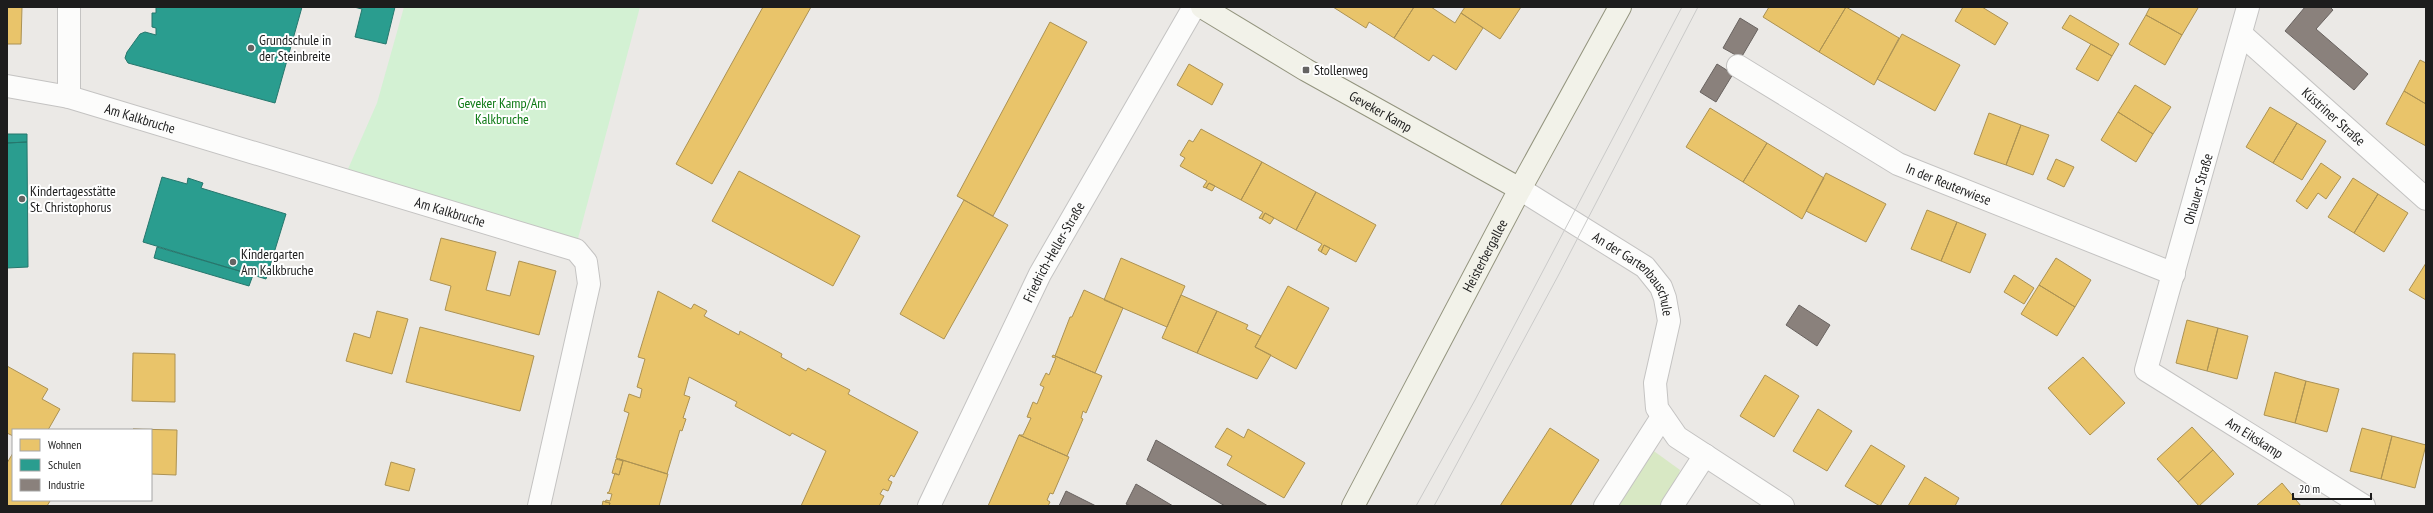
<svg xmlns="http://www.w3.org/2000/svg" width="2433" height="513" viewBox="0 0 2433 513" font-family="'PT Sans Narrow',sans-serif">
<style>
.grass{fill:#d8e8c4}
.park{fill:#d3f1d3}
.homes{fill:#e9c46a;stroke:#ac9253}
.schools{fill:#2a9d8f;stroke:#26776d}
.industry{fill:#8a817c;stroke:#696360}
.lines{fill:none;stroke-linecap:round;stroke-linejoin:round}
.street-casing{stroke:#c4c3c2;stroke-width:24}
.secondary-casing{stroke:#93947e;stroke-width:24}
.street{stroke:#fcfcfb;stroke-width:22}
.secondary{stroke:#f2f2e9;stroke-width:22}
.tram{stroke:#cacac9;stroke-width:1}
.poi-dot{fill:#656463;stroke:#fff;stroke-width:1.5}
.labels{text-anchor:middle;stroke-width:4;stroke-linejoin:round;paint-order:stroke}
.poi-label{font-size:14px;fill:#1d1d1d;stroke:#fff;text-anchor:start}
.park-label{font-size:14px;fill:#0d7914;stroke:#fff}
.street-label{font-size:14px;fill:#1d1d1d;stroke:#fff}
</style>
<rect width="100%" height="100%" fill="#ebe9e6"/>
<path class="grass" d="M1651 449 1680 470 1678 478 1661 506H1613Z"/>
<path class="park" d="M404 7H640L576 246 348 169 377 103Z"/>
<path class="homes" d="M7 7H22L21 44H7Z
M763 7H811L712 184 676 164Z
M1333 7H1414L1394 38 1369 22 1366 28Z
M1414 7H1431L1455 23 1461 13 1483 28 1456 70 1433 55 1429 61 1394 38Z
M1465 7H1521L1500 39 1461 13Z
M1769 7H1846L1819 52 1763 17Z
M1846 7 1899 38 1874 85 1819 52Z
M1963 7H1982L2008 23 1995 45 1955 21Z
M2150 7H2196L2198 8 2182 35 2146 15Z
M2070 15 2119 44 2112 56 2062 28Z
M2146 15 2182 35 2165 65 2129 44Z
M1050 22 1087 42 993 216 957 196Z
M1902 34 1960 65 1935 111 1877 79Z
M2091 44 2112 56 2098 81 2076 69Z
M2420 60 2426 63V104L2404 91Z
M1189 64 1223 84 1212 105 1177 85Z
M2135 85 2171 107 2153 134 2118 112Z
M2404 91 2426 104V146L2386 124Z
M2270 107 2297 123 2273 163 2246 147Z
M1710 108 1767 143 1743 182 1686 147Z
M2118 112 2153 134 2136 162 2101 140Z
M1989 113 2021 125 2006 165 1974 154Z
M2297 123 2326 141 2302 180 2273 163Z
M2021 125 2049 135 2033 175 2006 165Z
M1201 129 1262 162 1241 200 1209 183 1206 188 1203 187 1207 181 1180 166 1185 158 1180 155 1189 140 1193 142Z
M1767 143 1824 178 1802 219 1743 182Z
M2056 159 2074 167 2064 187 2047 179Z
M1262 162 1316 192 1296 230 1265 213 1262 219 1259 218 1263 212 1241 200Z
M2321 163 2341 177 2326 199 2318 193 2307 209 2296 201Z
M739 171 860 236 833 286 712 221Z
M1826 173 1886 204 1866 242 1806 211Z
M2353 178 2378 194 2354 233 2328 217Z
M1209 183 1215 186 1212 191 1206 188Z
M1316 192 1376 225 1356 262 1324 245 1321 252 1318 250 1322 244 1296 230Z
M2378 194 2408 213 2384 252 2354 233Z
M964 200 1008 225 944 339 900 314Z
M1927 210 1957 222 1941 261 1911 249Z
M1265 213 1274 218 1270 224 1262 219Z
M1957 222 1986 234 1970 273 1941 261Z
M441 238 496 252 486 290 510 296 519 261 556 271 539 335 445 310 451 286 430 280Z
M1324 245 1330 248 1326 255 1321 252Z
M1121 258 1185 286 1167 327 1104 300Z
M2056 258 2091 280 2075 307 2039 285Z
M2426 263V300L2409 290Z
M2014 275 2034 288 2024 304 2004 292Z
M2039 285 2075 307 2057 336 2021 314Z
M1288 286 1329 308 1296 369 1255 347Z
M1084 290 1123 308 1095 373 1055 356 1070 317H1072Z
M658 291 691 309 694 304 707 311 704 316 739 335 740 331 782 354 781 357 806 371 808 368 850 390 848 394 918 432 894 477 891 475 888 480 892 482 888 491 883 489 880 494 884 496 879 506H801L826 451 792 433 790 436 735 406 737 402 689 377 684 395 690 397 683 418 686 419 682 431 680 430 667 474 616 458 629 413 624 411 629 394 640 398 642 389 637 387 645 359 638 357Z
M1181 295 1217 311 1197 353 1162 338Z
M377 311 408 319 392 374 346 361 354 333 370 338Z
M1217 311 1248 325 1246 329 1261 336 1255 347 1271 355 1257 379 1197 353Z
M2187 320 2218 328 2207 371 2176 363Z
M420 327 534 356 520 411 406 382Z
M2218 328 2248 336 2237 379 2207 371Z
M133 353 175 354V402L132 401Z
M1053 355 1102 376 1086 413 1083 411 1081 418 1083 419 1067 456 1019 435H1023L1031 418 1027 417 1033 402 1037 404 1044 387 1040 385 1046 373 1049 375 1056 358 1052 357Z
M2083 357 2125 403 2090 435 2048 388Z
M7 366 48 389 42 399 60 409 48 430H13V436L7 433Z
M2275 372 2306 381 2295 423 2264 415Z
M1765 375 1799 396 1774 437 1740 416Z
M2306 381 2339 389 2327 432 2295 423Z
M1818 409 1852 431 1827 471 1793 451Z
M2192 427 2213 450 2178 482 2157 459Z
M1227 428 1244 438 1248 429 1305 463 1284 498 1227 465 1232 456 1215 447Z
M1550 428 1599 460 1570 506H1500Z
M2362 428 2392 436 2381 479 2350 471Z
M133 429 177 430 176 475 151 474V430Z
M1019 435 1069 457 1053 494 1050 493 1047 500 1050 502 1048 506H988Z
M2392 436 2426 445 2415 488 2381 479Z
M1871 445 1905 466 1880 506 1845 486Z
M2213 450 2234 474 2199 506 2178 482Z
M13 453V500H47L50 501 47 506H7V463Z
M616 459 623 461 619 475 612 473Z
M619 459 668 474 659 506H609L610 503 605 502 606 500 610 501 612 494 607 493 609 492 615 473 619 475 623 461Z
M391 462 415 469 409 491 385 485Z
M1925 477 1959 498 1955 506H1908Z
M2282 483 2301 506H2256Z
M603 501 610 503 609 506H602Z"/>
<path class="schools" d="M156 7H302L275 103 128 63 125 58 127 52 140 34 145 32 156 35V28L152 27V13H156Z
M354 7H395L386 44 355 37 362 9Z
M7 134H27V142L7 143Z
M27 142 28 267 7 268V143Z
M162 177 187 184 188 178 203 183 201 188 286 214 266 279 143 242Z
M157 247 253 275 249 286 154 258Z"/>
<path class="industry" d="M2305 7H2330L2333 10 2316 29 2368 74 2354 90 2285 31Z
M1740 18 1758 29 1741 58 1723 48Z
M1717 64 1733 74 1716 102 1700 92Z
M1799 305 1830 325 1817 346 1786 325Z
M1156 440 1268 506H1225L1147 460Z
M1136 484 1173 506H1130L1126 504Z
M1066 491 1096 506H1059Z"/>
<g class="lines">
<defs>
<g id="street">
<path d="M69 7V97"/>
<path id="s1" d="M2248 7 2146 370 2364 506"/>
<path id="s2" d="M2241 34 2426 199"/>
<path id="s3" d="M1738 66 1898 164 2174 274"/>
<path id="s4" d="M7 86 69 97 576 250 586 262 589 284 539 506"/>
<path id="s5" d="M1520 189 1645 267 1661 287 1665 298 1669 321 1655 383 1657 408 1677 437 1783 506"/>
<path id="s6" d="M929 506 1040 274 1194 7"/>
<path d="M1605 506 1662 417"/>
<path d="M1672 506 1705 455"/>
</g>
<g id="secondary">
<path id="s7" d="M1202 7 1306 70 1520 189"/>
<path id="s8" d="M1353 506 1520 189 1620 7"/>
</g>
</defs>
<use href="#street" class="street-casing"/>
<use href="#secondary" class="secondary-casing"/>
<use href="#street" class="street"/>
<use href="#secondary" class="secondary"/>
<path class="tram" d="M1416 506 1475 400 1682 7
M1434 506 1558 276 1698 7"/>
</g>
<g class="poi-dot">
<circle cx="251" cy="48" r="4"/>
<rect x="1302" y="66" width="8" height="8" rx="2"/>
<circle cx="22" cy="199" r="4"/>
<circle cx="233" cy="262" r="4"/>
</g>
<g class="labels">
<g class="poi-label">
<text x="259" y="45">Grundschule in<tspan x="259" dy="16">der Steinbreite</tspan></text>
<text x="1314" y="75">Stollenweg</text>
<text x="30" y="196">Kindertagesstätte<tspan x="30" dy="16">St. Christophorus</tspan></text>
<text x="241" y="259">Kindergarten<tspan x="241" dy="16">Am Kalkbruche</tspan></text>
</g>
<g class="park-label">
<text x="502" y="108">Geveker Kamp/Am<tspan x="502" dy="16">Kalkbruche</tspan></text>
</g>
<g class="street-label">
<text dy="5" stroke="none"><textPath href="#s7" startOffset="207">Geveker Kamp</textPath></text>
<text dy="5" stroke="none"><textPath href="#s2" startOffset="124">Küstriner Straße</textPath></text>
<text dy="5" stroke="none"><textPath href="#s4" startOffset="137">Am Kalkbruche</textPath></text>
<text dy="5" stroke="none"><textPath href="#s3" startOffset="242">In der Reuterwiese</textPath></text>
<text transform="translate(2198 189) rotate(-74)" y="5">Ohlauer Straße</text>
<text dy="5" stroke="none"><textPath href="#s4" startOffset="461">Am Kalkbruche</textPath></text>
<text dy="5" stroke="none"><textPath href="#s6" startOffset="283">Friedrich-Heller-Straße</textPath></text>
<text dy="5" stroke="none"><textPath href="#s8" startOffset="283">Heisterbergallee</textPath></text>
<text dy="5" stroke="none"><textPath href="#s5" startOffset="145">An der Gartenbauschule</textPath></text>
<text dy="5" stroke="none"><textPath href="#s1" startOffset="505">Am Eikskamp</textPath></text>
</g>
</g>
<rect width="2433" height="513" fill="none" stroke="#1d1d1d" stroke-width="16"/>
<rect x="12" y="429" width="140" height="72" fill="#ffffff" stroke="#a5a5a5"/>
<rect x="20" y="439" width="20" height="12" fill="#e9c46a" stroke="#a5a5a5"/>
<text x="48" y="449" font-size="12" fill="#1d1d1d">Wohnen</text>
<rect x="20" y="459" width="20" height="12" fill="#2a9d8f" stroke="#a5a5a5"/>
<text x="48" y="469" font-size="12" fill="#1d1d1d">Schulen</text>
<rect x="20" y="479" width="20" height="12" fill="#8a817c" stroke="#a5a5a5"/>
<text x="48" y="489" font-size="12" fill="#1d1d1d">Industrie</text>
<path d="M2293 493v6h78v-6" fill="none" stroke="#1d1d1d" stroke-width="2"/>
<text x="2299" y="493" font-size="12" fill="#1d1d1d" stroke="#ffffff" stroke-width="3" paint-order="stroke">20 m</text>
</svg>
